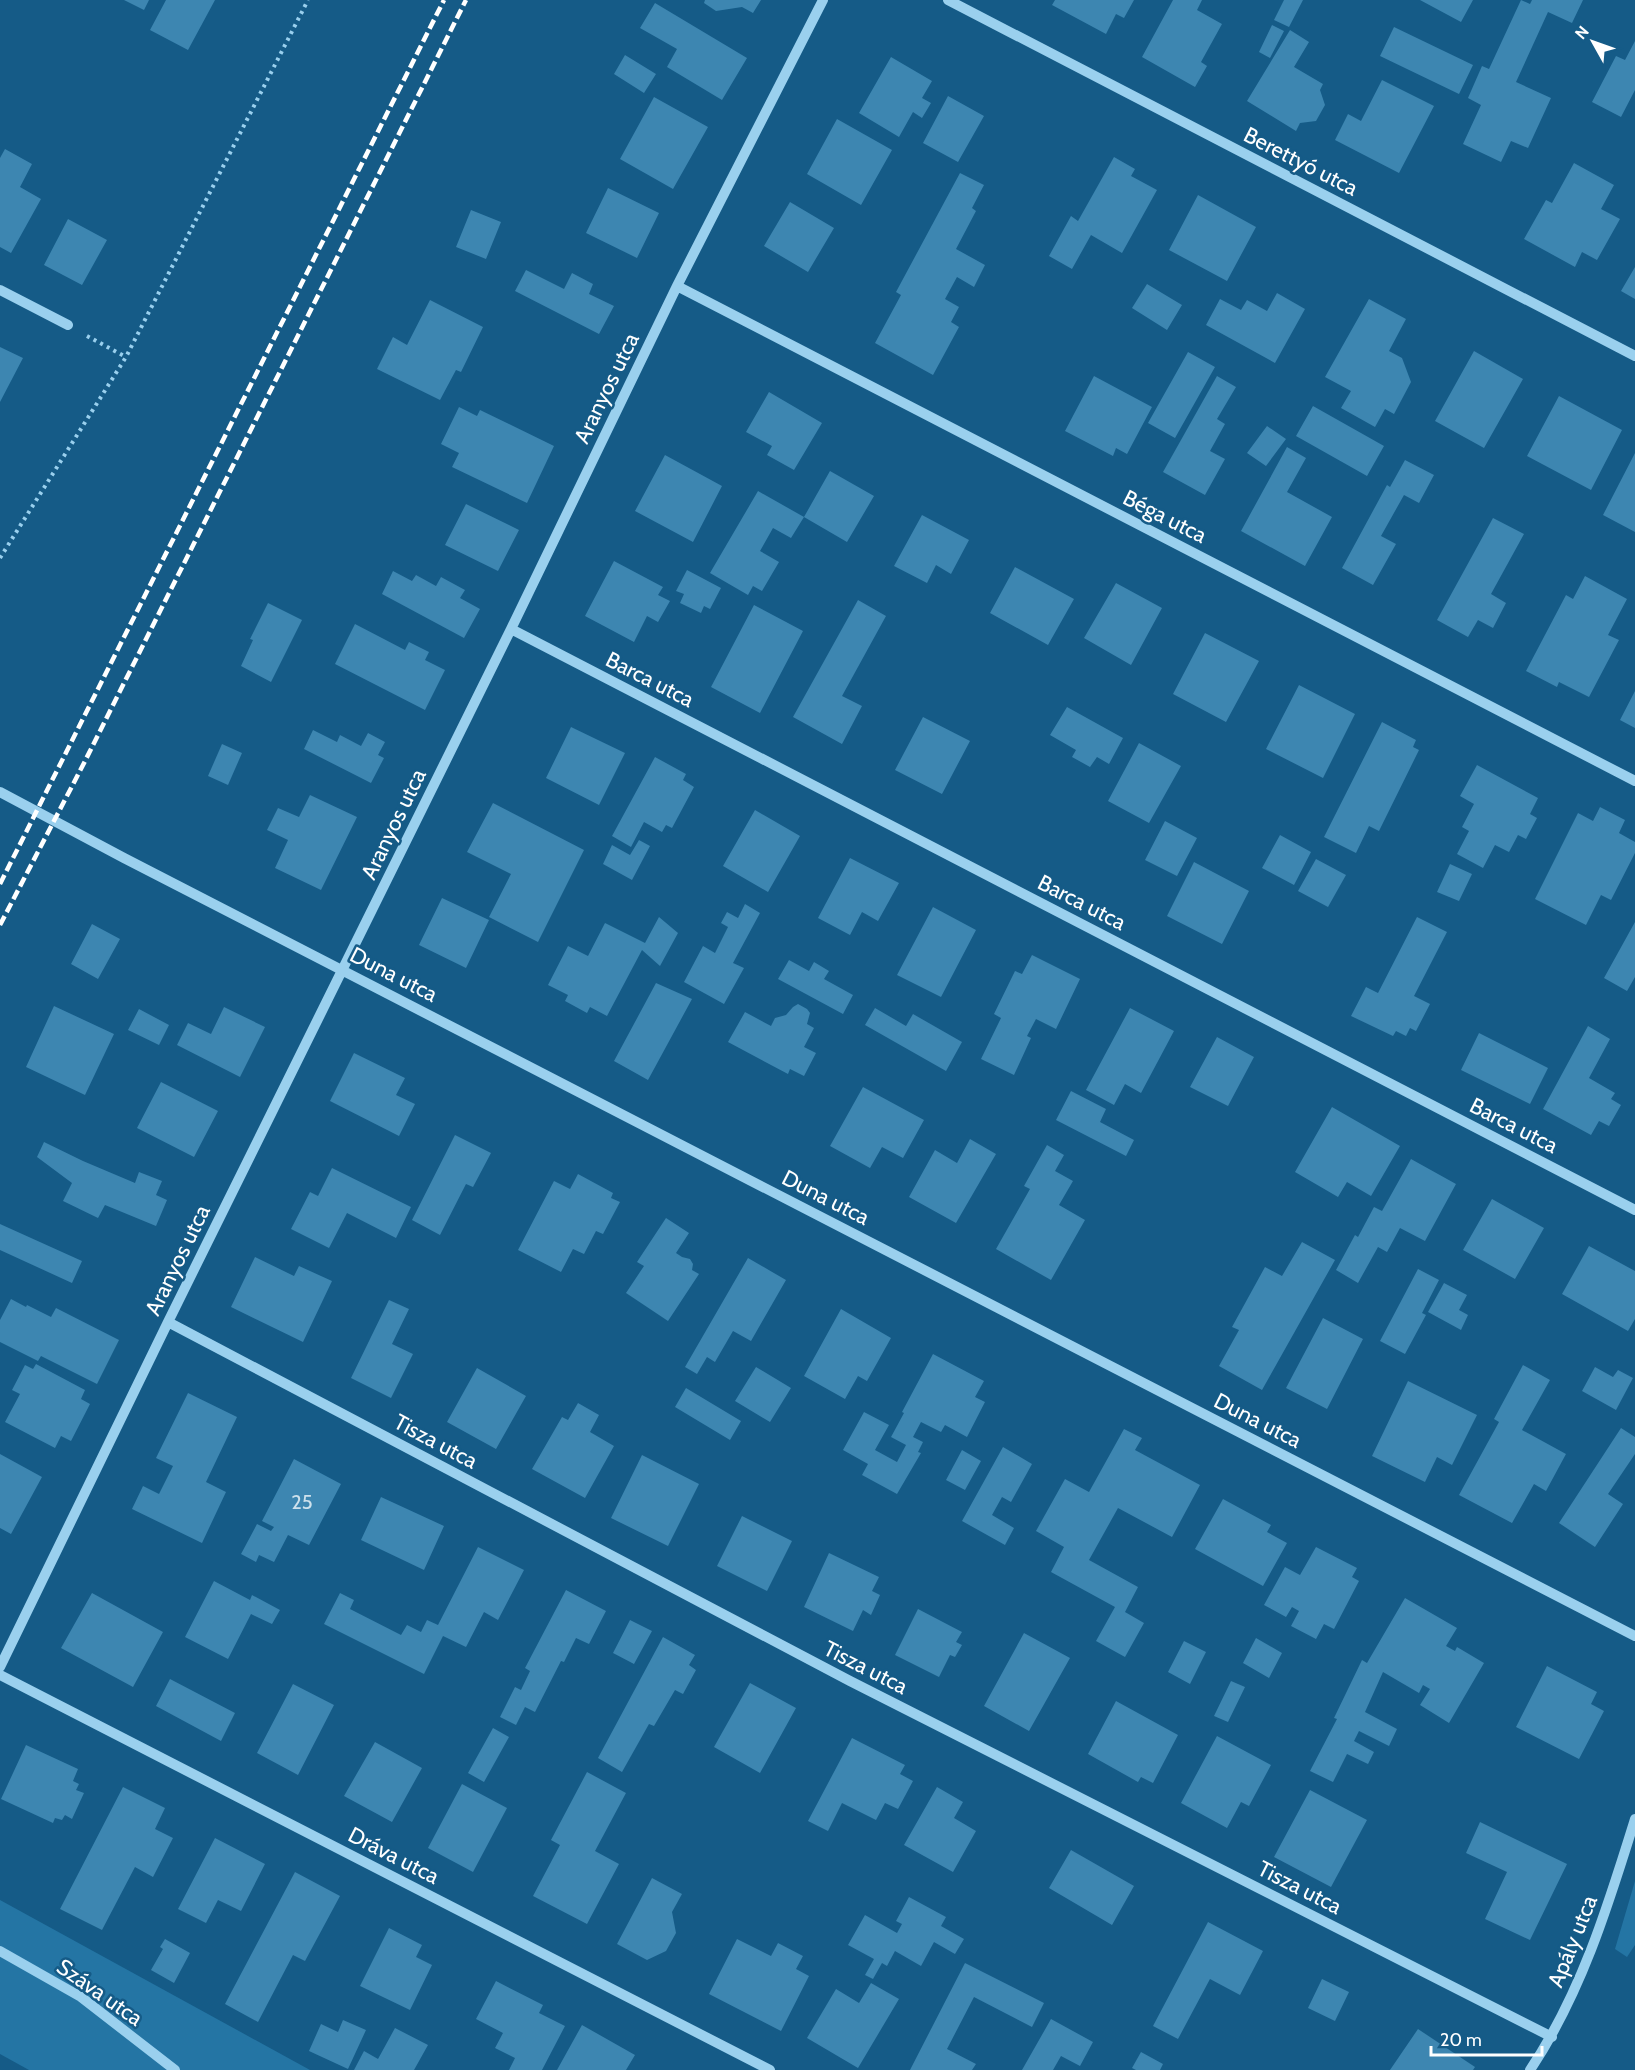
<svg xmlns="http://www.w3.org/2000/svg" width="1635" height="2070" viewBox="0 0 1635 2070" font-family="Cabin,sans-serif">
<style>
.green{fill:#2475a4}
.building{fill:#3d86b1}
.lines{fill:none;stroke-linecap:round;stroke-linejoin:round}
.path{stroke:#9ad0ee;stroke-width:4;stroke-dasharray:3 4.5;stroke-linecap:butt}
.minor{stroke:#9ad0ee;stroke-width:10}
.rail{stroke:#fff;stroke-width:4.5;stroke-dasharray:10 4.5;stroke-linecap:butt}
.labels{text-anchor:middle;stroke-width:5;stroke-linejoin:round;paint-order:stroke}
.number-label{font-size:20px;fill:#cee1ec}
.street-label{font-size:22px;fill:#fff;stroke:#155b87}
</style>
<rect width="100%" height="100%" fill="#155b87"/>
<path class="green" d="M1635 1881V1945L1627 1957 1615 1949Z
M0 1900 310 2070H29L0 2054Z"/>
<path class="building" d="M124 0H149L144 10Z
M166 0H215L188 50 150 30Z
M705 0H761L753 13 742 7 716 11 704 3Z
M1055 0H1134L1124 18 1116 14 1106 34 1052 5Z
M1173 0H1202L1197 10 1222 24 1201 62 1207 66 1195 87 1142 57Z
M1284 0H1303L1289 27 1274 20Z
M1420 0H1473L1461 22Z
M1521 0 1530 4 1532 0H1583L1572 23 1548 12 1516 82 1551 98 1528 148 1511 141 1501 162 1463 144 1481 105 1468 98 1482 66 1489 69Z
M655 3 747 58 722 100 667 67 677 49 640 28Z
M1272 25 1284 31 1270 58 1259 52Z
M1394 27 1473 65 1459 94 1380 56Z
M1290 30 1309 42 1294 67 1323 84 1320 90 1325 105 1316 121 1300 123 1296 131 1247 101Z
M1635 41V90L1621 117 1592 102 1616 56 1625 60Z
M625 55 656 74 644 93 614 74Z
M891 57 932 81 922 98 931 103 922 118 913 112 899 137 859 113Z
M1382 80 1434 106 1399 173 1335 140 1348 114 1361 121Z
M948 96 984 116 958 162 923 143Z
M654 97 708 127 673 189 620 159Z
M837 119 892 150 861 205 807 174Z
M5 149 32 164 20 187 41 199 11 253 0 247V158Z
M1114 157 1135 169 1131 176 1157 190 1122 253 1091 235 1072 269 1049 256 1071 216 1078 221Z
M1574 163 1614 185 1601 209 1620 219 1597 260 1582 252 1575 267 1524 239 1546 200 1552 203Z
M960 173 984 185 972 208 976 211 956 249 985 265 974 287 957 277 945 299 959 307 951 322 959 327 933 375 875 343 901 295 896 292Z
M608 188 659 213 637 258 586 233Z
M1198 195 1256 227 1227 281 1169 250Z
M790 202 834 228 808 272 764 246Z
M471 210 501 222 486 259 456 247Z
M68 219 107 240 82 285 44 265Z
M1635 267V299L1621 291Z
M526 270 564 289 572 273 593 284 589 294 614 306 599 334 515 291Z
M1147 284 1182 305 1167 330 1132 308Z
M1277 293 1305 309 1275 363 1206 325 1220 299 1241 310 1247 300 1267 311Z
M1369 299 1406 319 1389 351 1402 358 1411 382 1394 414 1385 409 1375 427 1341 408 1351 391 1325 377Z
M430 300 483 327 461 372 456 370 440 400 377 369 393 337 407 345Z
M0 347 23 358 0 402Z
M1474 351 1523 379 1484 448 1435 421Z
M1188 352 1215 367 1175 438 1148 423Z
M1094 376 1152 407 1127 454 1116 448 1113 456 1065 431Z
M1217 376 1236 387 1217 419 1225 424 1210 451 1225 459 1205 495 1163 472Z
M769 392 822 423 794 470 767 455 772 446 746 432Z
M1559 396 1622 430 1591 490 1527 456Z
M1313 406 1384 446 1367 476 1296 436Z
M459 407 477 416 480 410 554 446 527 503 452 467 459 453 441 444Z
M1267 426 1286 439 1266 466 1247 453Z
M1287 447 1306 458 1287 492 1332 517 1305 566 1241 531Z
M1635 453V532L1603 515Z
M665 455 722 486 693 542 635 511Z
M1405 460 1434 475 1419 503 1404 495 1381 536 1396 544 1373 585 1342 568 1387 485 1390 487Z
M830 471 874 496 847 542 804 517Z
M758 491 804 517 791 538 773 528 760 551 779 562 762 591 753 586 748 595 710 573Z
M466 504 519 530 498 571 445 545Z
M922 515 969 540 951 574 936 565 927 583 894 566Z
M1493 518 1524 534 1491 594 1506 603 1493 628 1478 620 1468 637 1437 620Z
M614 561 663 587 658 595 670 601 658 622 647 616 634 642 585 616Z
M1015 567 1074 599 1048 645 990 613Z
M687 570 721 588 710 609 704 606 701 613 680 603 684 594 676 591Z
M393 571 412 581 416 575 436 586 441 577 465 590 460 598 480 609 464 638 382 594Z
M1585 576 1627 599 1608 635 1619 640 1589 697 1559 682 1557 687 1526 671 1566 595 1573 599Z
M1116 583 1162 608 1131 665 1084 638Z
M858 600 886 616 842 696 862 706 842 744 793 717Z
M268 603 302 620 271 682 241 666 253 640 250 639Z
M754 605 803 631 760 713 711 687Z
M355 624 405 650 409 642 429 652 425 660 445 670 425 710 335 664Z
M1205 633 1259 661 1226 722 1173 694Z
M1299 685 1355 714 1323 778 1266 749Z
M1635 691V728L1620 720Z
M1067 707 1123 738 1109 764 1097 757 1090 767 1072 757 1076 750 1050 735Z
M923 717 970 741 942 794 895 770Z
M1382 722 1416 740 1413 747 1419 750 1379 831 1369 826 1356 853 1324 837Z
M571 727 625 753 599 805 546 778Z
M313 730 337 742 340 735 361 746 368 733 385 742 378 755 384 758 371 783 304 749Z
M1139 743 1181 766 1149 823 1108 801Z
M222 744 242 753 228 785 208 776Z
M655 757 686 774 683 780 694 787 672 828 666 825 662 832 644 822 631 847 612 836Z
M1477 765 1538 798 1530 814 1537 818 1526 839 1518 835 1509 852 1495 845 1483 868 1457 854 1469 831 1462 827 1474 804 1460 796Z
M310 795 357 817 321 890 275 868 288 840 267 830 278 808 299 817Z
M493 803 584 850 538 942 489 917 511 874 467 852Z
M1600 807 1625 820 1619 833 1635 842V853L1611 900 1601 895 1586 925 1535 899 1578 813 1593 821Z
M755 810 800 836 768 892 723 866Z
M1165 821 1197 838 1177 876 1145 860Z
M1280 835 1311 852 1294 885 1262 868Z
M639 840 650 846 632 880 603 864 612 845 630 855Z
M850 858 899 883 878 921 862 912 850 935 818 918Z
M1316 859 1346 875 1328 907 1298 891Z
M1194 862 1249 891 1222 944 1167 916Z
M1450 864 1472 874 1459 901 1437 892Z
M442 898 489 920 466 968 419 945Z
M745 904 760 913 733 963 744 968 724 1004 684 982 703 946 715 953 728 927 721 923 727 912 738 918Z
M933 907 976 930 941 997 897 975Z
M659 917 678 933 660 966 642 950 607 1016 590 1007 587 1013 565 1001 568 995 548 985 568 946 588 956 605 923 645 943Z
M1417 917 1447 932 1414 996 1430 1004 1416 1031 1410 1028 1406 1036 1396 1031 1393 1036 1351 1016 1366 987 1378 993Z
M1635 922V977L1627 991 1604 978Z
M92 924 120 939 98 979 71 964Z
M1032 955 1080 979 1056 1029 1036 1019 1027 1036 1031 1038 1014 1075 981 1059 1001 1018 994 1014 1015 971 1022 974Z
M789 960 809 971 814 962 829 971 824 979 853 995 843 1014 778 979Z
M656 983 692 999 648 1080 614 1061Z
M798 1004 807 1009 810 1013 807 1024 814 1028 804 1047 816 1053 804 1076 790 1069 788 1074 728 1042 745 1012 771 1026 775 1018 786 1015 793 1007Z
M54 1006 114 1034 85 1095 26 1067Z
M224 1007 265 1027 240 1077 177 1045 188 1023 211 1034Z
M875 1008 906 1026 913 1014 962 1042 946 1071 865 1025Z
M1130 1008 1174 1031 1141 1093 1125 1084 1114 1105 1086 1090Z
M139 1009 169 1025 159 1045 128 1030Z
M1588 1026 1610 1039 1589 1078 1615 1093 1611 1099 1621 1105 1609 1126 1599 1121 1591 1135 1543 1109Z
M1479 1033 1548 1068 1530 1104 1461 1070Z
M1217 1037 1254 1057 1228 1106 1190 1087Z
M354 1053 405 1078 396 1095 415 1104 399 1136 330 1101Z
M161 1082 218 1111 194 1157 137 1128Z
M863 1087 924 1120 903 1158 882 1147 870 1168 830 1146Z
M1071 1091 1106 1109 1100 1122 1134 1140 1126 1156 1056 1120Z
M1332 1107 1400 1146 1371 1196 1347 1182 1338 1197 1295 1172Z
M455 1135 491 1153 473 1187 466 1184 440 1235 412 1220Z
M970 1139 996 1154 956 1223 909 1197 935 1150 957 1163Z
M44 1142 83 1161 135 1183 139 1172 162 1181 156 1195 167 1200 156 1226 105 1205 98 1218 63 1201 72 1183 37 1157Z
M1047 1145 1064 1155 1055 1171 1073 1181 1059 1205 1085 1220 1051 1280 996 1249 1030 1189 1024 1186Z
M1411 1159 1456 1184 1425 1241 1400 1228 1387 1252 1378 1247 1358 1283 1336 1270 1355 1235 1358 1237 1374 1207 1382 1211Z
M332 1168 411 1207 396 1238 347 1213 329 1248 291 1229 310 1192 318 1196Z
M578 1174 613 1193 611 1198 620 1202 603 1234 596 1231 584 1254 573 1249 561 1272 518 1250 554 1181 570 1189Z
M1492 1199 1544 1228 1515 1279 1463 1250Z
M666 1218 689 1233 676 1253 682 1257 690 1259 693 1264 692 1270 699 1274 668 1321 626 1293 644 1266 637 1262Z
M0 1224 82 1261 72 1283 0 1250Z
M1302 1242 1335 1260 1262 1390 1219 1366 1239 1330 1232 1327 1265 1267 1282 1276Z
M1589 1246 1635 1271V1319L1628 1331 1562 1294Z
M255 1257 294 1276 299 1266 332 1281 303 1342 231 1307Z
M748 1258 786 1280 751 1341 733 1331 715 1362 707 1357 697 1374 685 1367Z
M1418 1269 1439 1280 1422 1313 1426 1315 1405 1354 1380 1341Z
M1444 1283 1467 1295 1459 1310 1468 1315 1461 1330 1428 1312Z
M11 1299 26 1307 27 1305 51 1317 56 1308 119 1340 97 1384 41 1356 38 1361 0 1342V1320Z
M389 1300 409 1309 392 1344 413 1354 391 1398 351 1378Z
M841 1309 891 1338 867 1381 858 1376 845 1399 804 1376Z
M1323 1318 1363 1339 1327 1409 1286 1388Z
M933 1354 984 1381 975 1397 985 1402 967 1437 945 1425 941 1432 921 1422 913 1437 923 1442 918 1452 921 1453 897 1494 862 1475 868 1464 843 1450 864 1412 889 1425 875 1450 897 1462 906 1445 891 1437 904 1413 902 1412Z
M36 1364 85 1390 81 1399 90 1404 71 1441 61 1436 55 1448 5 1422 20 1394 12 1390 25 1365 33 1369Z
M1523 1365 1550 1380 1522 1430 1566 1454 1546 1491 1534 1484 1512 1523 1459 1495 1499 1422 1494 1419Z
M756 1367 791 1388 770 1422 735 1401Z
M1595 1367 1613 1377 1618 1370 1633 1378 1616 1410 1582 1391Z
M477 1368 526 1396 496 1449 447 1422Z
M1408 1381 1477 1415 1452 1465 1437 1457 1425 1482 1372 1456Z
M686 1388 741 1421 730 1440 675 1407Z
M188 1393 237 1417 206 1482 226 1492 202 1543 132 1509 143 1486 159 1494 173 1466 156 1458Z
M578 1403 599 1415 590 1432 614 1446 585 1498 532 1469 562 1417 568 1420Z
M1621 1428 1635 1437V1454L1608 1494 1623 1504 1595 1547 1559 1523Z
M1124 1429 1142 1438 1135 1450 1200 1485 1172 1537 1118 1508 1089 1560 1138 1587 1125 1612 1144 1623 1125 1657 1096 1641 1115 1607 1051 1572 1064 1547 1036 1531 1065 1479 1089 1492Z
M1003 1447 1032 1464 1011 1502 1002 1497 992 1515 1014 1528 1005 1545 962 1521Z
M962 1450 981 1461 965 1490 946 1480Z
M0 1454 42 1477 11 1534 0 1528Z
M642 1455 699 1484 668 1546 611 1518Z
M294 1459 341 1484 309 1545 288 1535 274 1562 259 1555 256 1562 241 1554 257 1524 271 1531 274 1527 262 1521Z
M381 1497 444 1526 424 1570 361 1540Z
M1223 1499 1271 1525 1267 1532 1287 1543 1263 1586 1195 1549Z
M742 1516 792 1541 767 1591 717 1566Z
M478 1547 524 1570 498 1620 484 1612 466 1647 443 1636 424 1674 324 1624 340 1593 354 1600 350 1609 401 1635 407 1625 421 1632 427 1620 438 1625Z
M1316 1547 1357 1568 1352 1577 1359 1581 1334 1629 1324 1624 1316 1639 1291 1626 1299 1611 1292 1607 1286 1617 1264 1605 1285 1567 1300 1575Z
M829 1553 879 1577 872 1591 880 1595 871 1615 863 1610 853 1631 804 1607Z
M214 1581 250 1600 252 1595 280 1610 272 1624 251 1614 228 1659 185 1637Z
M566 1590 606 1611 589 1644 576 1638 564 1662 561 1661 535 1712 525 1707 516 1725 500 1717 515 1687 521 1690 530 1671 525 1668Z
M92 1593 163 1632 133 1687 61 1648Z
M1405 1598 1457 1628 1446 1646 1455 1651 1457 1647 1484 1663 1449 1723 1420 1705 1430 1689 1423 1685 1419 1693 1383 1672 1365 1712 1397 1729 1389 1746 1359 1731 1354 1741 1374 1752 1368 1764 1347 1754 1333 1782 1310 1771 1337 1719 1334 1718 1362 1660 1367 1663Z
M918 1609 962 1632 956 1642 962 1645 955 1657 950 1655 939 1677 895 1655Z
M630 1620 652 1631 634 1664 613 1653Z
M1024 1633 1070 1658 1029 1731 984 1706Z
M663 1637 695 1655 689 1665 696 1670 683 1694 675 1690 654 1726 649 1724 622 1772 598 1758Z
M1256 1638 1282 1653 1269 1678 1243 1663Z
M1184 1641 1206 1652 1190 1684 1168 1672Z
M1547 1666 1597 1692 1591 1704 1604 1711 1579 1759 1516 1727Z
M170 1679 235 1713 221 1741 156 1706Z
M1231 1681 1245 1687 1228 1722 1214 1716Z
M750 1683 796 1708 760 1773 714 1747Z
M293 1684 334 1705 298 1775 257 1753Z
M1116 1701 1178 1735 1153 1783 1141 1777 1138 1782 1088 1754Z
M493 1728 509 1737 484 1782 468 1773Z
M1217 1736 1271 1765 1249 1806 1241 1802 1227 1828 1181 1803Z
M852 1738 905 1765 900 1774 913 1781 898 1809 885 1803 876 1820 842 1803 828 1831 808 1821Z
M375 1742 422 1768 392 1822 344 1796Z
M26 1745 78 1769 73 1781 79 1784 76 1790 84 1793 72 1819 65 1815 62 1820 55 1818 53 1823 1 1799Z
M587 1772 626 1793 595 1851 619 1864 587 1924 533 1896 560 1845 551 1840Z
M462 1784 507 1808 473 1872 428 1848Z
M123 1787 165 1808 155 1829 173 1838 153 1877 135 1867 102 1930 60 1909Z
M937 1787 963 1802 954 1818 976 1831 953 1872 904 1845Z
M1310 1790 1367 1820 1331 1887 1274 1857Z
M1480 1822 1567 1864 1530 1940 1485 1919 1507 1872 1466 1853Z
M215 1838 265 1864 241 1911 218 1900 206 1923 178 1909Z
M1071 1850 1134 1886 1112 1925 1049 1888Z
M295 1872 340 1896 305 1961 293 1955 258 2022 225 2004Z
M652 1878 682 1894 672 1912 676 1933 666 1951 647 1960 617 1944Z
M909 1897 946 1917 941 1926 964 1939 955 1954 934 1942 921 1966 895 1951 887 1966 882 1963 873 1979 865 1975 874 1959 848 1945 865 1915 897 1933 902 1924 896 1921Z
M1208 1922 1263 1951 1240 1995 1210 1979 1178 2039 1153 2026Z
M389 1928 422 1945 416 1957 432 1965 410 2010 360 1986Z
M165 1939 190 1953 174 1983 151 1970 163 1949 160 1947Z
M737 1939 771 1956 778 1943 803 1956 796 1969 809 1976 781 2031 709 1994Z
M965 1963 1044 2003 1032 2027 974 1997 947 2049 976 2064 972 2070H910Z
M1322 1979 1349 1992 1335 2021 1308 2008Z
M496 1981 543 2005 539 2013 565 2026 542 2070H509L515 2058 495 2048 503 2033 476 2019Z
M871 1983 899 1999 858 2068 807 2038 836 1989 859 2003Z
M1051 2019 1093 2042 1080 2066 1061 2056 1053 2070H1022Z
M343 2020 366 2030 348 2069 309 2051 321 2024 338 2032Z
M582 2025 635 2055 626 2070H557Z
M395 2028 428 2045 414 2070H354L364 2051 378 2059Z
M1418 2029 1475 2067 1473 2070H1390Z
M1141 2052 1163 2064 1160 2070H1136L1132 2068Z"/>
<g class="lines">
<path class="path" d="M87 336 126 357
M0 558 126 357 308 0"/>
<path class="minor" d="M948 0 1635 356
M677 286 1635 781
M0 290 68 325
M511 629 1635 1210
M0 792 124 858 1635 1636
M168 1322 850 1681 1552 2037
M0 1667 168 1322 511 629 677 286 823 0
M0 1675 770 2070
M0 1951 81 1997 175 2070
M1530 2070C1581 1994 1608 1906 1635 1819"/>
<path class="rail" d="M0 884 444 0
M0 925 83 765 466 0"/>
</g>
<g class="labels">
<g class="number-label">
<text x="302" y="1509">25</text>
</g>
<g class="street-label">
<text transform="translate(1301 161) rotate(27)" y="8">Berettyó utca</text>
<text transform="translate(606 388) rotate(-64)" y="8">Aranyos utca</text>
<text transform="translate(1165 516) rotate(27)" y="8">Béga utca</text>
<text transform="translate(650 679) rotate(27)" y="8">Barca utca</text>
<text transform="translate(393 824) rotate(-64)" y="8">Aranyos utca</text>
<text transform="translate(1082 902) rotate(27)" y="8">Barca utca</text>
<text transform="translate(394 974) rotate(27)" y="8">Duna utca</text>
<text transform="translate(1514 1125) rotate(27)" y="8">Barca utca</text>
<text transform="translate(826 1197) rotate(27)" y="8">Duna utca</text>
<text transform="translate(177 1260) rotate(-64)" y="8">Aranyos utca</text>
<text transform="translate(1258 1420) rotate(27)" y="8">Duna utca</text>
<text transform="translate(436 1441) rotate(28)" y="8">Tisza utca</text>
<text transform="translate(866 1667) rotate(27)" y="8">Tisza utca</text>
<text transform="translate(394 1855) rotate(27)" y="8">Dráva utca</text>
<text transform="translate(1300 1887) rotate(27)" y="8">Tisza utca</text>
<text transform="translate(1572 1941) rotate(-68)" y="8">Apály utca</text>
<text transform="translate(100 1992) rotate(35)" y="8">Száva utca</text>
</g>
</g>
<g transform="translate(1593 42) rotate(310)" stroke="#155b87" stroke-width="4.5" paint-order="stroke">
<path d="M0-4.5L10 22L0 15L-10 22Z" fill="#ffffff"/>
<text y="-9" font-size="16" font-weight="bold" text-anchor="middle" fill="#ffffff">N</text>
</g>
<path d="M1431 2046v9h111v-9" fill="none" stroke="#ffffff" stroke-width="3"/>
<text x="1440" y="2046" font-size="18" fill="#ffffff" stroke="#155b87" stroke-width="4.5" paint-order="stroke">20 m</text>
</svg>
